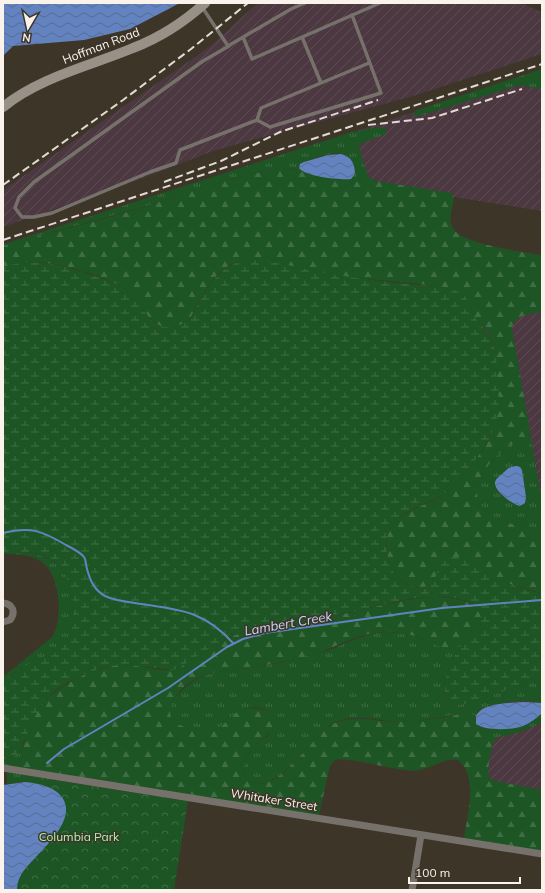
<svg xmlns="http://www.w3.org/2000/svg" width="545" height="893" viewBox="0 0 545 893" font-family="Mulish,sans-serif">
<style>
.industrial{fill:url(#industrial-furrows)}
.grass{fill:url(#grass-tufts)}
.forest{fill:url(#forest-firs)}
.wetland{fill:url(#wetland-marsh)}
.park{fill:url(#park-crowns)}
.water{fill:url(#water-waves)}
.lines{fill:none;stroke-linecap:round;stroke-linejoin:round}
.stream{stroke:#6383c0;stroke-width:2}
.lane{stroke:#76716b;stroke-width:3.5}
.street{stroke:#76716b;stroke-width:7}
.secondary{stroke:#999187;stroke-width:10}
.rail{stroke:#e2dbd3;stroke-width:2;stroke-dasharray:8 4;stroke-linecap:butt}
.labels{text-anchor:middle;stroke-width:3;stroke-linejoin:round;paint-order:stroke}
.street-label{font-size:12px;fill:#f9f3eb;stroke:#3e3529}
.park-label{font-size:12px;fill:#a6f8ac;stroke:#3e3529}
.water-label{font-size:13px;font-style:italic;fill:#c5d7fa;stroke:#3e3529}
</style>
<defs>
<pattern id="industrial-furrows" width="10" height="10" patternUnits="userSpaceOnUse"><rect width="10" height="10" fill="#4c3840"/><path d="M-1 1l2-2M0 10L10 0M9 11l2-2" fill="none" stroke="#5e4c52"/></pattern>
<pattern id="grass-tufts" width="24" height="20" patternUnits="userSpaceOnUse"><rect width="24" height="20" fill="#1d5525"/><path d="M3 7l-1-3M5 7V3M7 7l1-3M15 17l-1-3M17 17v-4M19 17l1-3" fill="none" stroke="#3f6e45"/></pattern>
<pattern id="forest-firs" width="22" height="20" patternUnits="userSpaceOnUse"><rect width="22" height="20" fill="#1d5525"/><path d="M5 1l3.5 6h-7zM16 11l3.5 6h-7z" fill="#3f6e45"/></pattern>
<pattern id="wetland-marsh" width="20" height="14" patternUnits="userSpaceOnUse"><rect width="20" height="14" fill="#1d5525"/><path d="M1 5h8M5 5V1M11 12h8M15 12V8" fill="none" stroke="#3f6e45"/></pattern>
<pattern id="park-crowns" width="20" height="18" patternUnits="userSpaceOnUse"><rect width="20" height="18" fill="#1d5525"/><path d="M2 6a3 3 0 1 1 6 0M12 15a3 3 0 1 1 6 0" fill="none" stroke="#3f6e45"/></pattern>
<pattern id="water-waves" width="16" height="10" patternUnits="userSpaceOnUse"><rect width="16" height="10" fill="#6383c0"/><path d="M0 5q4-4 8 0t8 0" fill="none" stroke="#596c8f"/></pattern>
</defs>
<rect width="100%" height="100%" fill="#3e3529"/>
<path class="industrial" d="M258 3H521L542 12V54L413 96 216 150 135 181 3 227V190L208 48Z
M542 70V211L367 183 350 133Z
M462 250 542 263V573Z
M542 683V851L466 839 485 717Z"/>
<path class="grass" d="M542 69V88C533 90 526 84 517 86L422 115 416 116 413 113 417 110Z
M378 127 385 128 387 132 386 134 362 143 359 148 368 176 372 179 379 181 351 179 353 178 346 155C333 150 317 158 304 162L302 171 304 172 295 169 287 168 263 172 235 178 140 208 3 246 4 244 352 132Z
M531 437 542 503V530C522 527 494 523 481 505 467 484 494 455 511 445 517 441 524 439 531 437Z
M16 551C56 554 73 570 73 611 74 623 71 636 64 646 55 656 33 663 21 669 14 672 9 676 3 681V677L52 637C64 619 60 575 42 562 31 554 16 554 3 554V552Z
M386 632C397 633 408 634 418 637 440 645 442 653 466 641 451 654 426 711 466 704L512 688 542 674 538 686 542 703C522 699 496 702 478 711L475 718V716L468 713C447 715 426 721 405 722 384 723 359 713 338 721 325 726 317 739 307 749 298 759 289 768 278 776 273 779 266 784 259 784 236 783 244 759 253 747 258 742 265 739 270 734L271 713C250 698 236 717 220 727 208 734 187 730 176 723 170 718 168 712 171 704 174 697 181 691 187 686 208 669 229 671 255 667 272 665 289 661 306 656 315 654 325 651 335 648 352 640 367 633 386 632Z
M542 713V723L520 732 496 738 494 741 491 751C491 742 489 735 484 728 506 731 526 728 542 713Z
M23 744 18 767 3 765V759C13 758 19 753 23 744Z
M7 772 66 782 41 785 25 782 7 784Z"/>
<path class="forest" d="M287 168 297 170 312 174 338 179H364L451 193 454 197C453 206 448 218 452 227 459 244 524 252 542 255V312C530 314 515 314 512 328L531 437C524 439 517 441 511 445 494 455 467 484 481 505 494 523 522 527 542 530V593L515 586 494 577 478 566 438 569C437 573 436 579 433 583 430 586 426 587 422 587 392 590 377 546 393 524 404 510 425 506 439 497 455 487 473 463 484 448 500 424 498 402 497 375 497 362 496 346 489 334 485 329 479 324 475 318 471 310 469 300 462 294 448 283 372 281 349 277 322 273 296 267 269 262 259 261 245 259 235 263 213 271 201 298 191 317 183 325 172 330 161 326 146 320 141 302 129 292 112 277 57 262 33 262 23 262 13 265 3 267V246C49 233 95 222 141 208 189 193 236 174 287 168Z
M432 597C440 597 448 597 456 599 502 608 477 648 447 648 437 648 428 641 419 637 409 634 396 632 386 632 359 632 336 648 311 655 293 660 274 664 255 667 224 671 190 670 172 702 170 707 169 714 172 719 176 724 182 726 188 728 197 730 208 732 218 728 225 725 229 717 236 713 245 707 262 707 271 713 283 730 263 737 254 746 247 753 238 774 249 781 274 798 311 740 327 728 344 715 363 719 382 721 394 722 405 722 416 721 426 720 436 719 446 717 453 716 460 713 467 713 471 713 473 714 475 716 476 724 478 724 484 727 488 730 490 737 491 741 493 753 485 768 490 778L495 781 542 790V851L464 838C467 816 479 777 458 760 443 758 437 766 423 769 413 772 403 770 393 768 382 767 343 756 335 760 332 762 330 766 329 770L319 815 18 767C28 723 36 697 80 677 93 670 106 666 120 665 138 664 155 671 172 670L179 668C203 653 227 636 254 628 284 618 317 619 348 613 376 607 403 599 432 597Z
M542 675V703C538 694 536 684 542 675Z"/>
<path class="wetland" d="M247 260C275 260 303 269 331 274 360 279 389 282 419 285 432 286 450 286 462 294 470 299 471 311 476 319 482 328 489 334 493 343 498 358 500 402 497 417 496 425 492 433 488 441 479 457 455 487 440 496 424 506 400 510 391 528 382 543 387 566 399 579 403 584 410 586 415 587 444 592 431 559 450 557 470 555 487 574 503 581 516 587 528 591 542 593V674L512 688 466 704C460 705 453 706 449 701 437 689 452 656 462 646 468 639 477 636 480 627 484 616 478 607 468 602 458 597 444 596 432 597 403 597 375 608 346 613 312 619 275 619 242 632 220 641 199 655 179 668L172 670 129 665H116L100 668 68 682 53 692 39 708 18 754 13 757 3 759V681C11 674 20 669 29 664 40 659 56 656 64 645 72 635 74 620 73 607 71 562 46 549 3 552V267C34 257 63 265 92 275 104 279 117 283 128 291 140 300 145 318 158 325 170 330 183 326 191 317 205 292 216 265 247 260Z"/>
<path class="park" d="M34 777 188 801 174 890H16Z"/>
<path class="water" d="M3 3H180L130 29 84 40 13 46 3 56Z
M341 154C351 156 355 164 355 174L351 179C340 180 306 177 299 168L300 164 304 162 328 155Z
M517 466 520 467 522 470 526 497 525 503 520 506C513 505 494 491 495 483 495 479 500 476 503 473 507 469 510 466 517 466Z
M523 702 542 703V713C537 718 530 723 523 726 513 730 485 731 476 724V716C482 703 509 703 523 702Z
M25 782C37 783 53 786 61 796 82 822 32 856 21 875 18 880 17 885 17 890H3V785Z"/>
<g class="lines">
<path class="stream" d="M3 533C31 526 42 531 66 545 72 548 80 552 84 557 86 560 86 565 87 569 90 580 94 590 105 596 116 601 129 602 141 604 181 610 204 611 233 643
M47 763 64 749 168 688 227 647 243 639 265 633 442 608 542 600"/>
<path class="lane" d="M202 7 228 46 291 9 305 3
M243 37 252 59 380 3
M302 37 321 83
M229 46 203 61 34 182 19 197 15 208 22 217H34L52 213 150 172 176 163 180 150 257 120 270 127 381 93 352 15
M257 120 261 108 369 63"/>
<path class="street" d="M3 603C13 604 16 612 10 620L3 622
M3 768 542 854
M412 890 421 835"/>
<path class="secondary" d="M3 107C40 77 90 66 133 48 159 38 184 22 205 3"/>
<path class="rail" d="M368 125 432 118 522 89
M164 182 221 161 280 132 378 100
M3 185 123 100 191 49 248 3
M3 240 542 64"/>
</g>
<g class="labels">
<g class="street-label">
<text transform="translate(101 46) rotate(-21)" y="4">Hoffman Road</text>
<text transform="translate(274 800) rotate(9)" y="4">Whitaker Street</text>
</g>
<g class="park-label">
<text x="79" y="841">Columbia Park</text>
</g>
<g class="water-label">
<text transform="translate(288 623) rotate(-10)" y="5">Lambert Creek</text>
</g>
</g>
<rect width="545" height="893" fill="none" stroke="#f9f3eb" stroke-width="8"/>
<g transform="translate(28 28) rotate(189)" stroke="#3e3529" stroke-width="3" paint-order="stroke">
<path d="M0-3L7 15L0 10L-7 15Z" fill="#f9f3eb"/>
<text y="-6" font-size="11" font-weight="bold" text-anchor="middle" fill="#f9f3eb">N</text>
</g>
<path d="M409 877v6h111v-6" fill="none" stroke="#f9f3eb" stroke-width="2"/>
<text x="415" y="877" font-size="12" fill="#f9f3eb" stroke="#3e3529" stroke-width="3" paint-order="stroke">100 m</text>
</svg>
